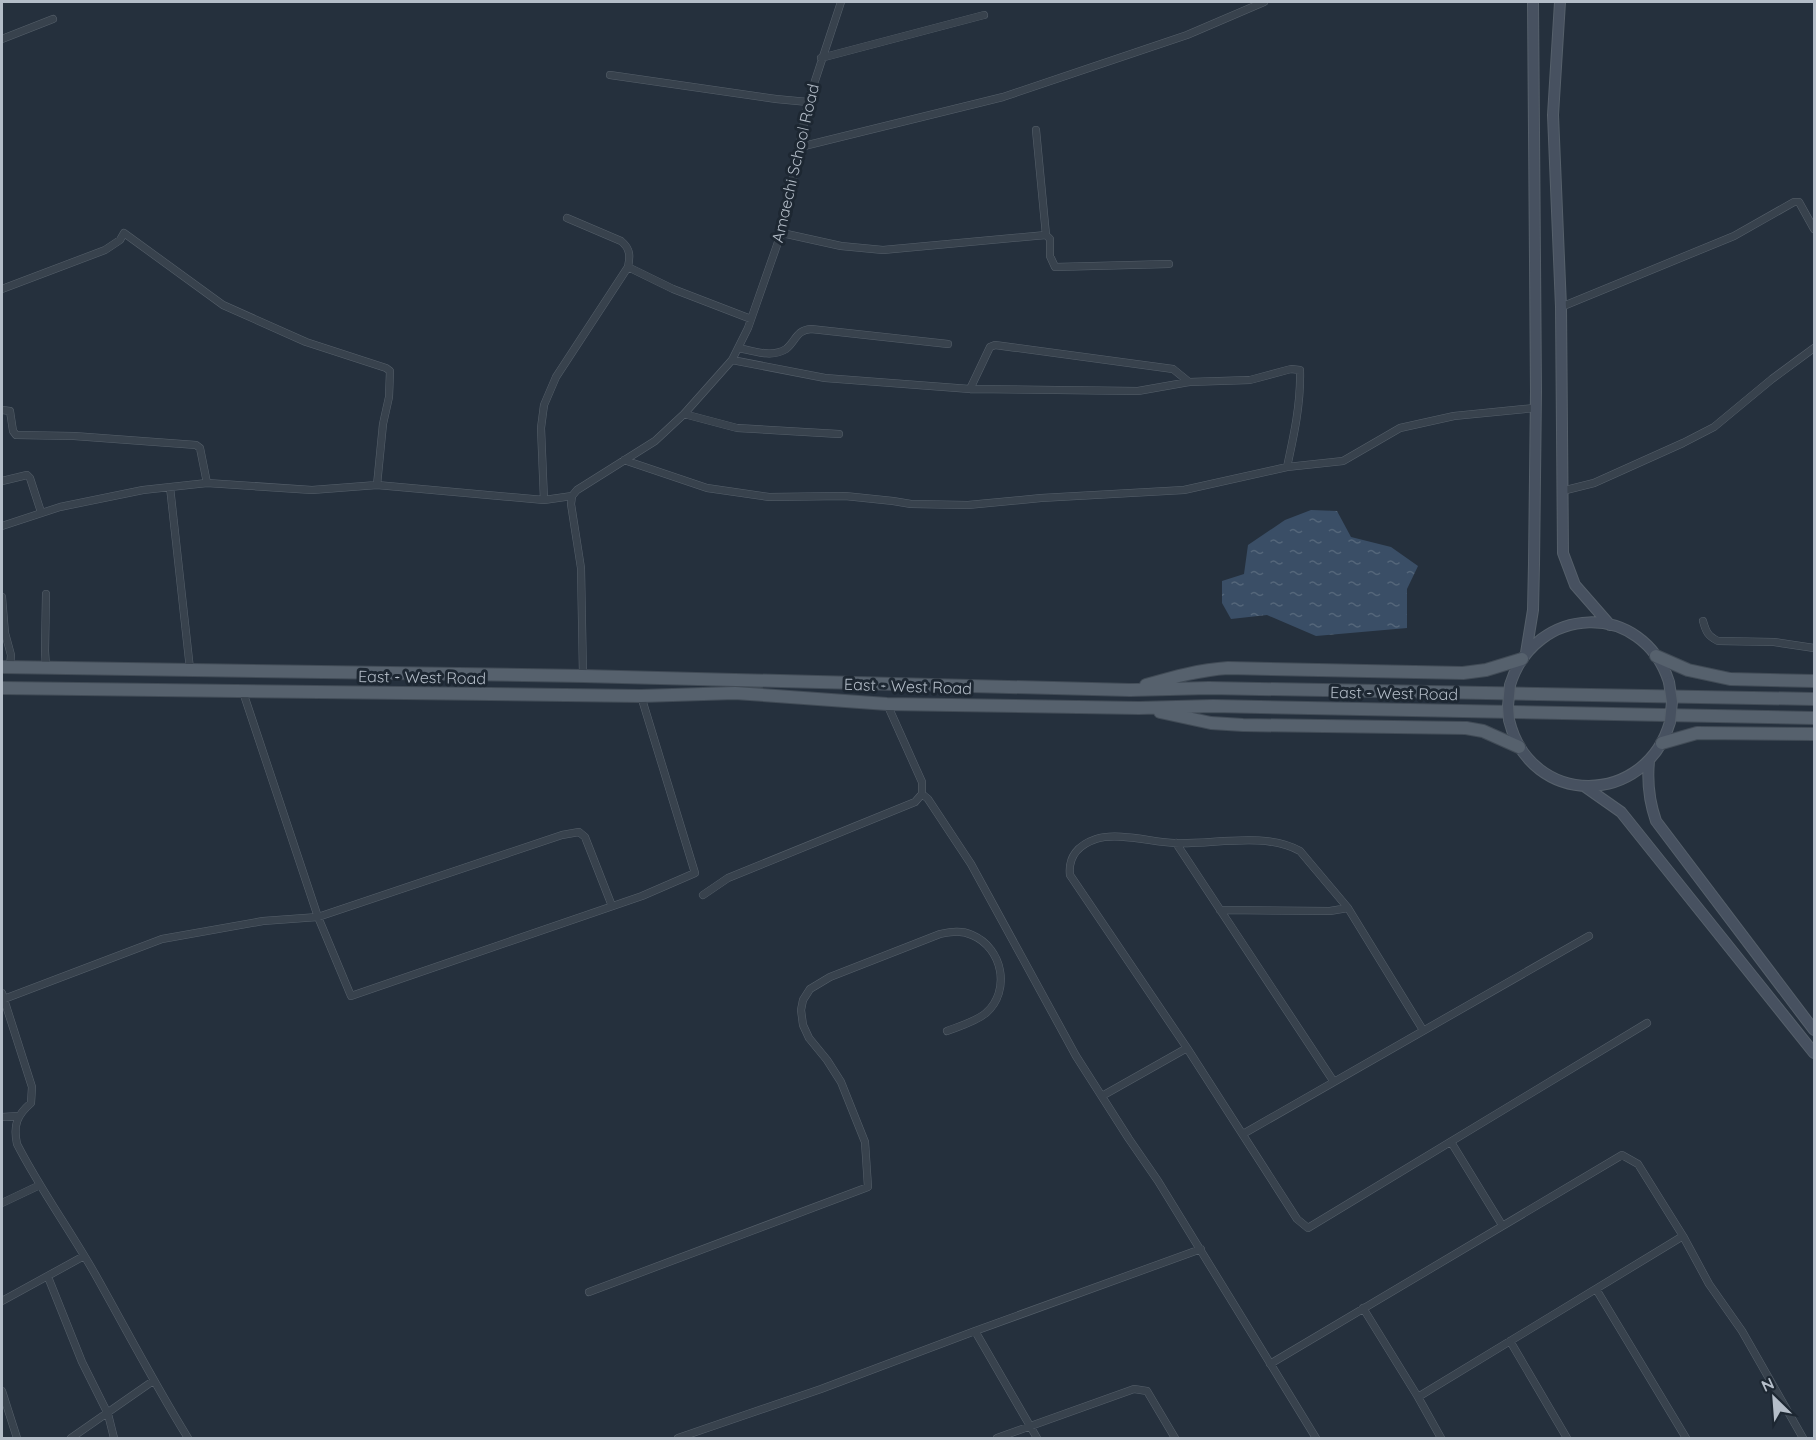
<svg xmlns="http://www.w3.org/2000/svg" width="1816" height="1440" viewBox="0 0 1816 1440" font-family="Quicksand,sans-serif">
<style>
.water{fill:url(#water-ripples)}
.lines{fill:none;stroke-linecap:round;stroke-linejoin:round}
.minor-casing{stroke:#56606b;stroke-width:8}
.secondary-casing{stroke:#56606b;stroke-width:12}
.primary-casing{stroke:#414b56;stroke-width:14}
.minor{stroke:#38424d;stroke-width:7}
.secondary{stroke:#475160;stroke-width:10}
.primary{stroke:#56616d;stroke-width:12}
.secondary-bridge-casing{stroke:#56606b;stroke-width:12;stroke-linecap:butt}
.secondary-bridge{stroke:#475160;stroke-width:10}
.labels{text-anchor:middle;stroke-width:6;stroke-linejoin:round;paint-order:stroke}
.street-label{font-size:16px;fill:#b4bdc8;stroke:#1d2732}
</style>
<defs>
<pattern id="water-ripples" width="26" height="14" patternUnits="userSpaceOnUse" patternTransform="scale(1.5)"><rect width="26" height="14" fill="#3a4e66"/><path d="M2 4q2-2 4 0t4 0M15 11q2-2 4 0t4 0" fill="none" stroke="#54667a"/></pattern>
</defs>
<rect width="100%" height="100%" fill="#25303d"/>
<path class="water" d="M1311 510 1337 511 1351 537 1391 547 1418 566 1407 589V628L1316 636 1267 615 1231 619 1222 603V581L1244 574 1248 545 1285 520Z"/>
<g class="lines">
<defs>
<path id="minor" d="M2 39 53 19
M821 58 984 15
M610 75 776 99 808 102
M1036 130 1046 235
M800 147 1003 97 1187 35 1264 2
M782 233 841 246 883 250 1046 235 1050 239V256L1055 267 1169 264
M628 267 673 289 751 319
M2 289 105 250 120 240 124 233 223 305 306 342 386 368 390 371 389 397 383 424 377 485
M1561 307 1734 236 1794 202H1799L1814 229
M739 348C753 351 772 358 786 349 796 341 796 330 811 329L948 344
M732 360 825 378 970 389 1138 391 1189 382 1250 380 1291 369 1300 370C1301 403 1294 435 1287 467
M970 389 990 347 995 345 1173 369 1189 382
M2 410 10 411 13 431 16 435 74 436 196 445 200 448 207 483
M684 414 737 428 839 434
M624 460 707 488 769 497 845 496 893 501 911 504 968 505 1041 498 1184 490 1287 467 1343 461 1400 428 1454 416 1535 408
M2 481 27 475 30 478 41 512
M170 487 190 669
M1562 491 1594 483 1683 443 1714 427 1772 379 1814 348
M544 500 541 428 544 405 556 377 628 267C630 257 631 249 621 241L567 218
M2 526 60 507 143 490 207 483 312 490 377 485 544 500 572 496
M46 594 45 651 46 667
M2 597 5 633 11 655 10 667
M1703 621C1706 632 1708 636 1718 641L1774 642 1814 648
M583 676 581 568 571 504 572 496 577 490 655 441 684 414 732 360 748 328 784 225 808 102 841 2
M243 692 318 917 351 996 642 896 695 873 641 696
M922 794 928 799 971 864 1076 1056 1129 1139 1158 1181 1316 1438
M1176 843 1334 1082
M703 895 728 878 915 802 922 794V782L887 704
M1348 908 1300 851C1264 831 1213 845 1174 843 1152 842 1117 832 1096 839 1078 845 1068 857 1070 875L1187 1048 1297 1219 1308 1228 1647 1023
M1220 910 1330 911 1348 908 1423 1030
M2 993 32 1087 31 1103C17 1115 13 1125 17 1144 40 1189 70 1230 95 1274 126 1329 155 1385 188 1438
M4 999 162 939 263 921 318 917 562 835 579 832 585 837 612 906
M1102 1096 1187 1048
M2 1117 18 1116
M1243 1134 1589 936
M1451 1142 1502 1225
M2 1203 40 1185
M48 1277 82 1362 108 1414 114 1438
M1596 1289 1686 1438
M589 1292 868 1187 865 1142 841 1082 827 1060 809 1038 803 1025 801 1010 803 1000 810 989 830 977 940 934C951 932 961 930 972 935 1003 948 1011 991 986 1013 975 1022 960 1026 947 1031
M2 1301 84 1256
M1363 1308 1418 1397 1683 1236
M1510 1341 1567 1438
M1270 1364 1622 1155 1638 1164 1683 1236 1709 1284 1742 1331 1803 1438
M2 1391 17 1438
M1418 1397 1441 1438
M71 1438 153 1381
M678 1438 821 1389 975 1331
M997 1438 1134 1389 1147 1391 1175 1438
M1037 1438 975 1331 1201 1249"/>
<path id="secondary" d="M1560 2 1553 115 1561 307 1563 553 1575 585 1610 625
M1526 653 1533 610 1534 564 1536 391 1533 2
M1510 685C1535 604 1643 600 1669 682
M1509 720C1530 808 1646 807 1670 722
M1649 761C1647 782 1649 801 1656 821L1814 1030
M1584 786 1621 812 1814 1053"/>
<path id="primary" d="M1656 656 1688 670 1730 679 1814 681
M2 667 583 676 1130 690 1209 688 1814 699
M1146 685C1174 677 1199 670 1228 668L1463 673 1486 670 1522 659
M2 688 641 696 735 693 887 704 1139 708 1213 706 1814 718
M1160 712 1211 723 1243 725 1466 728 1483 731 1519 747
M1662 743 1697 733 1814 734"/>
</defs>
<use href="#minor" class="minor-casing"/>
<use href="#secondary" class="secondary-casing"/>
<use href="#primary" class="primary-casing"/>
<use href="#minor" class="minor"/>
<use href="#secondary" class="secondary"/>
<use href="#primary" class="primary"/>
<defs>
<path id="secondary-bridge" d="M1669 682 1672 702 1670 722
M1509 720 1508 706 1510 685"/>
</defs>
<use href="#secondary-bridge" class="secondary-bridge-casing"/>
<use href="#secondary-bridge" class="secondary-bridge"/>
</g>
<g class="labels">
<g class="street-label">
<text transform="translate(795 163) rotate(-77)" y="6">Amaechi School Road</text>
<text transform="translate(422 677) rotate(1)" y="6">East - West Road</text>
<text transform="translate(908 686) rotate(2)" y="6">East - West Road</text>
<text transform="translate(1394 693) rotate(1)" y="6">East - West Road</text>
</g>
</g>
<rect width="1816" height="1440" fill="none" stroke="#b4bdc8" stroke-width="6"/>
<g transform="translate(1774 1398) rotate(335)" stroke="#1d2732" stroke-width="4.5" paint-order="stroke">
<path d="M0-4.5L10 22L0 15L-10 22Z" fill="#b4bdc8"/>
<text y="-9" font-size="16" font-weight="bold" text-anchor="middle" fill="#b4bdc8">N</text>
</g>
</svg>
